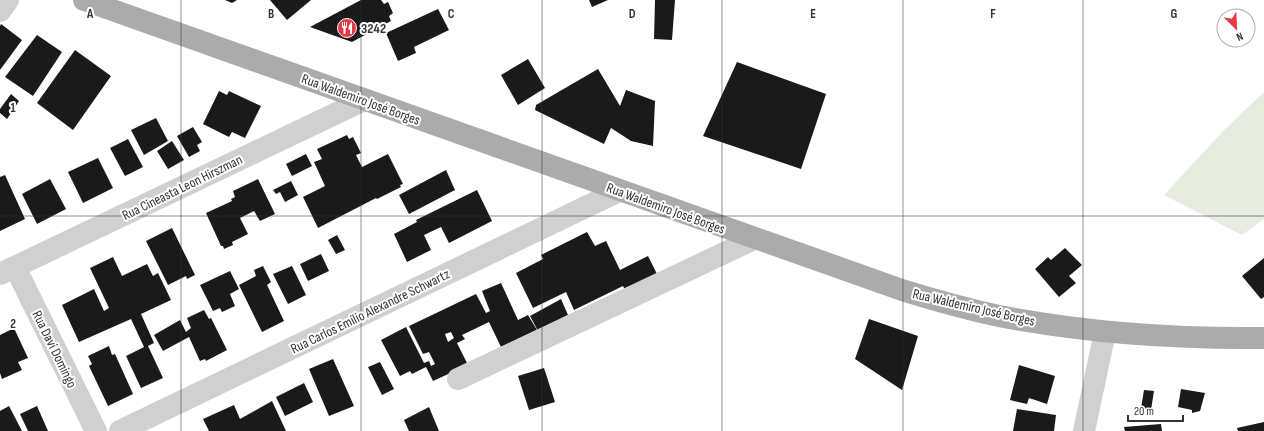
<svg xmlns="http://www.w3.org/2000/svg" width="1264" height="431" viewBox="0 0 1264 431" font-family="'Sofia Sans Condensed',sans-serif">
<style>
.green{fill:#e6ecdf}
.building{fill:#1a1a1a;fill-rule:evenodd}
.lines{fill:none;stroke-linecap:round;stroke-linejoin:round}
.minor{stroke:#d0d0d0;stroke-width:22}
.major{stroke:#ababab;stroke-width:22}
.grid{fill:none;stroke:#333;stroke-width:1;stroke-opacity:0.55}
.labels{text-anchor:middle;stroke-width:4;stroke-linejoin:round;paint-order:stroke}
.poi-label{font-size:14px;font-weight:bold;fill:#333;stroke:#fff;text-anchor:start}
.street-label{font-size:14px;fill:#333;stroke:#fff}
.grid-label{font-size:13px;text-anchor:middle;font-weight:bold;fill:#333;stroke:#fff;stroke-width:4;stroke-linejoin:round;paint-order:stroke}
</style>
<rect width="100%" height="100%" fill="#fff"/>
<path class="green" d="M1264 92V219L1242 235 1164 195 1224 130Z"/>
<path class="building" d="M225 0H237L232 3Z
M270 0H311L287 20Z
M361 0H381L384 4 388 2 393 13 389 16 391 21 352 42 310 27Z
M589 0H608L592 7Z
M655 0H675L672 40 654 39Z
M438 9 449 30 414 47 416 53 398 61 386 33Z
M1 24 22 40 0 70V26Z
M37 35 62 52 33 96 5 77Z
M75 50 111 76 73 130 37 103Z
M528 59 545 88 518 105 501 75Z
M737 62 826 94 801 169 703 136Z
M598 69 620 106 626 90 655 101 653 146 631 141 611 128 604 144 535 110 536 105Z
M219 91 227 95 229 91 261 106 245 138 232 132 229 137 203 124Z
M11 94 19 101 7 119 0 113V109Z
M156 118 168 141 144 155 131 130Z
M193 127 202 142 197 145 200 151 189 157 177 136Z
M347 135 349 139 353 137 361 153 356 155 362 167 388 154 403 184 400 185 401 187 377 199 376 198 318 228 303 197 325 186 314 162 322 159 317 149Z
M128 139 143 167 125 176 110 148Z
M172 141 184 160 168 169 157 151Z
M306 154 312 166 292 176 286 164Z
M98 158 113 188 83 203 68 172Z
M446 170 455 190 409 214 399 195Z
M5 175 25 219 0 231V177Z
M50 179 66 209 37 224 22 194Z
M258 179 275 214 260 221 254 211 240 218 248 234 232 242 233 245 224 249 223 246H221L206 213 232 201 231 199 235 197 233 191Z
M291 181 298 195 285 202 280 192 276 194 273 190Z
M477 190 492 221 449 243 441 227 424 235 431 250 407 262 394 234 417 222 416 220Z
M172 228 195 275 187 279 186 276 168 285 146 241Z
M587 232 595 246 606 241 620 270 648 256 658 276 625 290 623 286 574 310 566 292 533 308 516 273 543 259 541 255Z
M337 235 345 250 336 254 328 240Z
M1065 248 1082 265 1069 276 1076 283 1059 297 1035 269 1048 257 1051 260Z
M321 254 329 271 308 281 300 264Z
M113 257 122 276 147 264 153 276 158 273 171 300 141 314 154 343 148 346 163 378 141 388 126 356 144 347 131 319 79 342 62 305 94 289 104 311 109 308 90 268Z
M1264 258V297L1261 299 1242 276Z
M263 266 271 282 267 285 284 321 262 332 239 285 256 276 254 270Z
M292 266 306 295 288 304 273 274Z
M230 271 239 289 230 294 235 306 222 312 220 308 213 311 200 285Z
M501 283 518 320 528 315 537 330 501 347 489 322 462 335 465 339 457 343 468 365 433 381 426 367 412 374 410 371 400 376 381 340 406 327 424 363 429 361 431 366 435 364 429 352 423 354 409 326 476 294 486 313 490 311 482 291ZM451 332 454 338 448 342 445 334Z
M561 299 568 315 538 331 530 316Z
M204 310 209 319 211 318 227 350 206 361 205 359 200 361 189 337 163 351 154 335 180 320 186 332 191 328 187 318Z
M869 319 918 336 902 390 855 359Z
M14 328 28 358 18 362 22 370 2 379 0 373V335Z
M109 346 112 355 115 354 133 394 108 406 89 366 92 364 88 356Z
M333 359 354 406 329 416 309 369Z
M380 362 394 389 382 395 368 367Z
M1019 365 1055 376 1047 404 1029 398 1027 404 1010 400Z
M544 368 555 402 529 410 518 376Z
M304 383 313 402 285 416 276 397Z
M1181 389 1205 393 1200 411 1192 413V410L1178 407Z
M1144 390 1154 391 1151 410 1141 408Z
M272 401 286 431H209L203 419 234 405 240 419Z
M9 406 22 431H0V411Z
M37 406 48 431H28L20 414Z
M429 407 439 431H409L404 420Z
M1017 409 1056 415 1054 431H1013Z
M1264 422V431H1238L1237 428Z
M1161 424 1162 431H1125L1124 427Z"/>
<g class="lines">
<path class="minor" d="M0 11 8 0
M15 267 96 431
M0 274 364 100
M458 379 754 239
M120 431 619 191
M1084 431 1105 332"/>
<path class="major" d="M84 0 902 290C934 300 966 309 999 316 1087 333 1175 339 1264 338"/>
</g>
<path class="grid" d="M181 0V431M361 0V431M542 0V431M722 0V431M903 0V431M1083 0V431M0 216H1264"/>
<defs>
<symbol id="restaurant-disc" viewBox="-11 -11 22 22"><circle r="9.5" fill="#e63946" stroke="#fff"/><path d="M-5-6h1v4h1v-4h1v4h1v-4h1v5L-1.5 .5V6h-2V.5L-5-1ZM5-6V6H3V1.5H1.5Q1.5-4 5-6Z" fill="#fff"/></symbol>
</defs>
<g fill-rule="evenodd">
<use href="#restaurant-disc" x="336" y="17" width="22" height="22"/>
</g>
<g class="labels">
<g class="poi-label">
<text x="361" y="33">3242</text>
</g>
<g class="street-label">
<text transform="translate(361 99) rotate(20)" y="5">Rua Waldemiro José Borges</text>
<text transform="translate(182 187) rotate(-26)" y="5">Rua Cineasta Leon Hirszman</text>
<text transform="translate(666 208) rotate(20)" y="5">Rua Waldemiro José Borges</text>
<text transform="translate(974 307) rotate(13)" y="5">Rua Waldemiro José Borges</text>
<text transform="translate(370 311) rotate(-26)" y="5">Rua Carlos Emílio Alexandre Schwartz</text>
<text transform="translate(55 349) rotate(64)" y="5">Rua Davi Domingo</text>
</g>
</g>
<g class="grid-label">
<text x="90" y="18">A</text>
<text x="271" y="18">B</text>
<text x="451" y="18">C</text>
<text x="632" y="18">D</text>
<text x="813" y="18">E</text>
<text x="993" y="18">F</text>
<text x="1174" y="18">G</text>
<text x="13" y="112">1</text>
<text x="13" y="328">2</text>
</g>
<g transform="translate(1236 28) rotate(156)"><circle r="19" fill="#ffffff" stroke="#adadad"/>
<path d="M0-3L7 15L0 10L-7 15Z" fill="#e63946"/>
<text y="-6" font-size="11" font-weight="bold" text-anchor="middle" fill="#333333">N</text>
</g>
<path d="M1128 415v6h55v-6" fill="none" stroke="#333333" stroke-width="2"/>
<text x="1134" y="415" font-size="12" fill="#333333" stroke="#ffffff" stroke-width="3" paint-order="stroke">20 m</text>
</svg>
